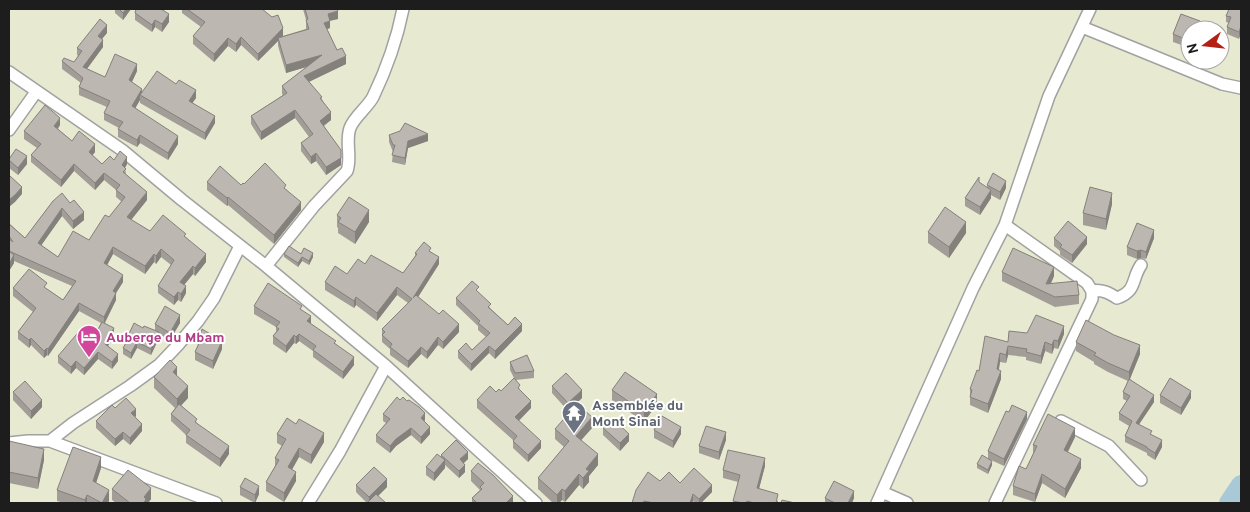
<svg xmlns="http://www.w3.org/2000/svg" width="1250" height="512" viewBox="0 0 1250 512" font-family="Overpass,sans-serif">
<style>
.farmland{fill:#e7ead1;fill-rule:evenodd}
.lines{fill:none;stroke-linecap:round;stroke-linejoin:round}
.river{stroke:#a9c9d6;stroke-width:20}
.minor-casing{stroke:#a1a1a1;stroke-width:14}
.minor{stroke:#fff;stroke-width:11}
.wall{fill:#a39d98}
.shaded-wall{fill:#84807c}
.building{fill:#bdb7b1;stroke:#84807c}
.labels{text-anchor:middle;stroke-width:4;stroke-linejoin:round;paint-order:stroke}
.hotel-label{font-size:14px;font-weight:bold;fill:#b23c85;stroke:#fff;text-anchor:start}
.worship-label{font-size:14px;font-weight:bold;fill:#5b616d;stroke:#fff;text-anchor:start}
</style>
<rect width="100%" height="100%" fill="#edebe4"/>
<path class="farmland" d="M9 9H1241V503H9ZM1190 30H1220V60H1190Z"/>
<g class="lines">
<path class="river" d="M1229 503 1241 485"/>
<defs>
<path id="minor" d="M1082 27 1222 84 1241 88
M9 72 122 150 182 200 266 266 386 366 536 503
M9 130 36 92
M266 266 314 206 347 171C352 157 345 142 350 128 354 117 367 108 373 97 386 70 397 39 403 9
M1092 291C1102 289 1109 293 1117 298 1137 291 1131 280 1141 265
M1061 421 1109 446 1141 480
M50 441 216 503
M9 443 28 441H50L73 423 130 386 159 365 178 345 198 321 214 298 240 246
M882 492 907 503
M308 503 340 451 386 366
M877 503 973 288 1005 225 1049 96 1090 9
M995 503 1092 299V291L1087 283 1005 225"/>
</defs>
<use href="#minor" class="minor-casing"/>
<use href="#minor" class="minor"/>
</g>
<path class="wall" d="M115 9H131L123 20 115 13Z
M182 9H262L283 36 306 29V20L303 9H337L338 19 330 21V28L327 29 337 50 346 64 309 82 322 99 331 120 324 126 341 158V165L326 175 316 161 311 164 301 151V143L309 137 295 118 261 140 251 124V116L283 95 282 94V86L307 67 286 73 278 46V41L258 61 241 45 236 52 228 46 214 62 193 44V36L201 27 182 13Z
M1241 9 1239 39 1227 34V27L1229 23 1226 22V16Z
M135 13 169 22 162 32 155 27 152 32 135 20Z
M1181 14 1200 21 1199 30H1190V48L1173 42V34Z
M107 33 101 39 103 47 87 69 105 77 137 71 132 82 142 92 196 98 192 103 215 123 205 140 140 103V100L135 108 178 144 168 160 140 143 137 147 118 137V129L119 128 104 120V113L107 107 79 95V87L81 83 62 69V61L74 62 78 56 77 55V48Z
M60 125 58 129 72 141 95 152 92 155 102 164 114 160 127 164 125 168 126 174 147 200 131 220 150 231 186 237 206 262 195 276 193 274 184 285 186 293 181 302 178 300 174 305 158 293V286L171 265 161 257 156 264 154 262 145 274 113 254 107 265 123 282 116 293V300L105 323 114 336 108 346 118 361 112 369 98 359 84 375 76 368 71 374 58 363V356L90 336 95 335 101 323 79 311 48 356 47 355 44 358 31 345 29 348 18 339V332L33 312 13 296V288L47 289 63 300 72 286 14 261V263L9 271V218L10 224 25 238 53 201 84 220 73 229 62 216 41 245 58 257 89 240 109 217 122 202 116 197V190L104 180 95 190 74 171 61 187 31 162V155L37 148 24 139V131Z
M389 135 428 141 408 148 405 165 392 162 393 152 389 142Z
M9 159 27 164 18 175 9 168Z
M207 182 241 185 244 184 286 189 301 210 274 244 228 205 227 206 207 190Z
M979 182 987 188V185L1006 188 1000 200 991 195V198L980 215 965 206V198Z
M1112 204 1106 230 1083 225V213Z
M337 215 369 222 355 244 338 233V228L337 227Z
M928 232 966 233 949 258 928 243Z
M1054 238 1087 244 1072 263 1060 255V251L1054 246Z
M1154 238 1146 259 1141 258 1137 259 1127 255V247Z
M431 252 439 264 418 297 459 332 443 349 438 345 427 359 421 354 408 368 390 355V349L382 342V329L408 303 397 295 377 321 356 305 354 308 325 290V282L347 274 365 264 403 273 415 256V253Z
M284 254 313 257 309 265 302 261 298 267 284 257Z
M1002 272 1054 276 1051 284 1079 295V304L1055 307 1002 281Z
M479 293 491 309 508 325 522 331 495 359 489 353 471 371 458 358V351L472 350 486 337 478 330V326L456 305V298Z
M254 306 302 310 310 324 336 344 354 365 343 379 313 357V351L299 341 296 344 294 343 286 353 273 344V336L276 332V327L254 314Z
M180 323 170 340 159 334V338L151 355 137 348 131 359 123 354V348L128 340V336L143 328 155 330V324Z
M1027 333 1064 334 1058 349 1054 348 1052 354 1045 351 1041 364 1026 360V357L1008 355 1006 363 1000 362 999 370 1001 379 988 413 970 405V389L979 371 1008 342Z
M198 341 222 349 213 369 195 360V352L198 345Z
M1076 342 1140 354 1130 379 1154 402 1139 424 1152 435 1162 447 1155 460 1147 455V453L1125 442V436L1129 426 1119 420V413L1127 401 1123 399V392L1128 381 1108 372 1094 364V362L1076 351Z
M510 362 534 371V378L516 380 520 390 531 408 519 421 541 448 528 462 513 448V440L477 408V400L496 392 501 391 514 378 510 370Z
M177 376 188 398 181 405 197 423 229 454 220 467 186 443V435L171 421V414L175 408 154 388V377Z
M552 386 582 398 568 411 552 393Z
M612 390 657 404 644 422 612 400Z
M13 392 42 407 31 419 13 400Z
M1160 395 1191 398 1181 415 1160 403Z
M400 400 425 420 424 421 430 434 421 444 411 435 396 446 390 453 376 442V435L386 423 383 421V414Z
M115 408 136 416 135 417 142 431 130 445 123 439 115 446 96 428V421Z
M1009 412 1027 419 1004 466 991 460 992 465 988 474 977 468V464L988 459V451Z
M592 428 581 440 598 465 589 476V482L583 489 579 485 565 502 562 500 559 503H553L538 489V478L564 447 555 439V429Z
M603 428 629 441 620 451 603 435Z
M654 430 681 434 673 448 654 438Z
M277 434 324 442 311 464 299 457 292 470 296 481 284 502 266 491V482L275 466V458L282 446 277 443Z
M1075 437 1068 452 1081 468 1065 498 1042 483 1035 502 1013 495V486L1026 469 1033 454V445Z
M726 440 719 460 699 453V446Z
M9 441 44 460 38 489 9 483Z
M441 455 468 459 464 463 465 472 459 478 445 465V468L434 481 426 475V467L441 457Z
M765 466 759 489 778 501V503H733L738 482 723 478V470Z
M101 468 96 483 109 501 108 503H64L57 501V490Z
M471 471 513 503H472V498L480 490 471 481Z
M660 481 680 483 712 492 701 503H696L693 501V503H632Z
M356 485 387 487 378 496 367 503 356 492Z
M240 487 259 494 255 503 240 495Z
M112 489 151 499 148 503H116L112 500Z
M825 498H854L852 503H825Z"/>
<path class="shaded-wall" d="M126 9H131L123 20V13Z
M338 11V19L328 21V14Z
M169 14V22L162 32V24Z
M155 20V27L152 32V25Z
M330 21V28L324 30V23Z
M1200 21 1199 30H1197Z
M107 25V33L98 44V36Z
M1241 26V33L1239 39V32Z
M283 28V36L278 38V41L258 61V54Z
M241 37V45L236 52V44Z
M228 38V46L214 62V54Z
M103 40V47L83 74V67Z
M322 55V62L286 73V65Z
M346 56V64L304 84V76Z
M137 64V71L129 88V80Z
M142 89V96L140 95V100L132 114V106Z
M196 90V98L189 108V101Z
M295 110V118L261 140V132Z
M331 112V120L320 128V121Z
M215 116V123L205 140V133Z
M60 118V125L54 133V126Z
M428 134V141L408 148 405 165V158L408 141Z
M140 135V143L137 147V140Z
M178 136V144L168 160V153Z
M95 144V152L89 160V152Z
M341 150V165L326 175V167Z
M316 153V161L311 164V157Z
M27 156V164L18 175V168Z
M127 157V164L122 173V165Z
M74 164V171L61 187V180Z
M104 173V180L95 190V183Z
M1006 181V188L1000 200V192Z
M22 187V194L15 202 9 207V200Z
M991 190V198L980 215V207Z
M147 192V200L127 225V217Z
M1112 193V204L1106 230V219Z
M228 197V205L227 206V198Z
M301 202V210L274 244V235Z
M62 208V216L38 250V243Z
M369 210V222L355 244V232Z
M84 212V220L73 229V221Z
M966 222V233L949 258V247Z
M1154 230V238L1146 259V252Z
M1087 237V244L1072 263V255Z
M113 247V254L104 271V263Z
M161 249V257L156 264V256Z
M1141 250V258L1137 259V251Z
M313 253V257L309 265V261Z
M154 254V262L145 274V266Z
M206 254V262L195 276V268Z
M14 255V263L9 271V264Z
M302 257V261L298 267V263Z
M439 257V264L413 305V298Z
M193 266V274L180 290V282Z
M1054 267V276L1046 293V284Z
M123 275V282L116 293V300L104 324V317L113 291Z
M186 286V293L181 302V294Z
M397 287V295L377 321V313Z
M10 288V299L9 300V289Z
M178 292V300L174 305V297Z
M356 297V305L354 308V301Z
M79 303V311L48 356V349Z
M180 315V323L170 340V333Z
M311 316V324L307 321Z
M459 324V332L443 349V342Z
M522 324V331L495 359V351Z
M1064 326V334L1058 349V341Z
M114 328V336L105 351V344Z
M159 332V338L151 355V349Z
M299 334V341L296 344V337Z
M294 335V343L286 353V346Z
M438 337V345L427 359V352Z
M31 338V345L29 348V340Z
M1054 340V348L1052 354V345Z
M222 341V349L213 369V361Z
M137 342V348L131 359V353Z
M1045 342V351L1041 364V356Z
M1140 345V354L1129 381V372Z
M489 346V353L471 371V364Z
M1008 346V355L1006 363V355Z
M421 347V354L408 368V361Z
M47 348V355L44 358V351Z
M98 352V359L84 375V368Z
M1000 353V362L997 378V369Z
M118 354V361L112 369V362Z
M354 357V365L343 379V372Z
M76 361V368L71 374V367Z
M177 367V378L173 372Z
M1001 371V379L988 413V404Z
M188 386V398L177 410V399Z
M582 390V398L568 411V403Z
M1191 391V398L1181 415V408Z
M657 394V404L644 422V412Z
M1154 395V402L1136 429V423Z
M42 400V407L31 419V411Z
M531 401V408L515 424V417Z
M136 409V416L131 420V413Z
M1027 412V419L1004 466V459Z
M425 413V420L421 425V418Z
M592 417V428L576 446V436Z
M142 424V431L130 445V438Z
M430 427V434L421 444V437Z
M681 427V434L673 448V441Z
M411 428V435L396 446 390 453V446L396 439Z
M1075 428V437L1064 459V450Z
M123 432V439L115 446V439Z
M726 432V440L719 460V452Z
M324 433V442L311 464V455Z
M629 434V441L620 451V443Z
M1162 440V447L1155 460V453Z
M541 441V448L528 462V455Z
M229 446V454L220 467V459Z
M299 448V457L288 476V467Z
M44 449V460L38 489V478Z
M468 452V459L460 466V459Z
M598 454V465L589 476V482L583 489V478L586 469Z
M101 457V468L93 492V481Z
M765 458V466L757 496V488Z
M1081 459V468L1065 498V489Z
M445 460V468L434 481V473Z
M992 461V465L988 474V470Z
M465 465V472L459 478V471Z
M296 472V481L284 502V493Z
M579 474V485L565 502V491Z
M1042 474V483L1035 502V494Z
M387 479V487L371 503H369V497Z
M712 485V492L701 503H699V499Z
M259 486V494L255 503V495Z
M151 488V499L148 503H144V497Z
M562 489V500L559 503H557V495Z
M109 490V501L108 503H102Z
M854 491V498L852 503H848Z
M693 494V503H690Z
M87 495V503H85V500Z
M513 496V503H506Z"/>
<path class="building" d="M119 9H126L123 13Z
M136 9H161L169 14 162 24 155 20 152 25 135 13Z
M187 9H262L272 17 278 15 283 28 258 54 241 37 236 44 228 38 214 54 193 36 205 22Z
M305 9H337L338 11 328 14 330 21 324 23 337 50 342 48 346 56 304 76 322 97 320 98 331 112 320 121 341 150V158L326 167 316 153 311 157 301 143 313 134 295 110 261 132 251 116 287 93 282 86 322 55 286 65 278 38 309 29 306 20 308 19Z
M1229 9H1241V26L1239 32 1227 27 1231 17 1226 16Z
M1181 14 1200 21 1197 30H1190V41L1173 34Z
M100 19 107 25 98 36 103 40 83 67 105 77 115 54 137 64 129 80 142 89 132 106 178 136 168 153 140 135 137 140 118 129 123 122 104 113 110 101 79 87 83 78 62 61 64 58 74 62 82 51 77 48Z
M157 71 176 84 179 80 196 90 189 101 215 116 205 133 140 95Z
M45 105 60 118 54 126 72 141 79 131 95 144 89 152 102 164 110 156 114 160 120 151 127 157 122 165 126 169 123 172 147 192 127 217 150 231 163 215 186 234 184 236 206 254 195 268 193 266 180 282 186 286 181 294 178 292 174 297 158 286 174 260 161 249 156 256 154 254 145 266 113 247 104 263 123 275 113 291 116 293 104 317 79 303 48 349 47 348 44 351 31 338 29 340 18 332 36 308 13 288 29 269 47 283 44 287 63 300 76 281 9 251V239L13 242 9 236V224L25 238 53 201 62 193 70 203 74 200 84 212 73 221 62 208 38 243 58 257 73 231 89 240 105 215 109 217 125 197 116 190 120 185 104 173 95 183 74 164 61 180 31 155 41 144 24 131Z
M405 123 428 134 408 141 405 158 392 155 395 145H393L389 135 400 131Z
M16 149 27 156 18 168 9 160V159Z
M265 163 286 185 284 188 301 202 274 235 228 197 227 198 207 182 220 166 241 185 243 183 244 184Z
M993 173 1006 181 1000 192 987 185Z
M10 176 22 187 15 195 9 200V177Z
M979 177V182L991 190 980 207 965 198Z
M1090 187 1112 193 1106 219 1083 213Z
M349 197 369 210 355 232 338 222 341 218 337 215Z
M945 207 966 222 949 247 928 232Z
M1068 221 1087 237 1072 255 1060 247 1062 245 1054 238Z
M1137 223 1154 230 1146 252 1141 250 1137 251 1127 247Z
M424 242 431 248 429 251 439 257 413 298 416 295 439 314 443 310 459 324 443 342 438 337 427 352 421 347 408 361 390 347 392 344 382 335 385 332 382 329 412 299 397 287 377 313 356 297 354 301 325 282 335 266 347 274 358 259 365 264 371 255 403 273 417 254 415 253Z
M289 246 301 254 304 248 313 253 309 261 302 257 298 263 284 254Z
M1013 248 1054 267 1046 284 1077 281 1079 295 1055 297 1002 272Z
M9 251 14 255 9 264Z
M472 281 479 287 476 290 491 304 488 307 508 325 515 317 522 324 495 351 489 346 471 364 458 351 466 343 472 350 490 333 478 323 480 321 456 298Z
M268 283 302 306 300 309 311 316 307 321 336 341 334 343 354 357 343 372 313 350 316 346 299 334 296 337 294 335 286 346 273 336 279 329 276 327 280 322 254 306Z
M165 306 180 315 170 333 155 324Z
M1036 315 1064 326 1058 341 1054 340 1052 345 1045 342 1041 356 1026 352 1027 349 1008 346 1006 355 1000 353 997 369 1001 371 988 404 970 397 972 390 970 389 977 370 979 371 985 336 1008 342 1009 331 1027 333Z
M1086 320 1114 335 1140 345 1129 372 1108 363 1094 355 1096 353 1076 342Z
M102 322 114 328 105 344 118 354 112 362 98 352 84 368 76 361 71 367 58 356 82 328 90 336 93 333 95 335Z
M134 323 143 328 144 326 159 332 151 349 137 342 131 353 123 348 130 336H128Z
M202 329 222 341 213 361 195 352 200 341H198Z
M527 355 534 371 515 373 510 362Z
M170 360 177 367 173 372 188 386 177 399 154 377Z
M625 372 657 394 644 412 612 390Z
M566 373 582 390 568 403 552 386Z
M514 378 520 385 518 388 531 401 515 417 541 441 528 455 513 441 517 436 477 400 490 386 496 392 499 389 501 391Z
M1170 378 1191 391 1181 408 1160 395Z
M1129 379 1154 395 1136 423 1152 431 1150 434 1162 440 1155 453 1147 448V447L1125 436 1132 421 1119 413 1130 396 1123 392Z
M25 381 42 400 31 411 13 392Z
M397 397 400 400 403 397 407 401 409 400 419 407 425 413 421 418 430 427 421 437 411 428 396 439 390 446 376 435 390 419 383 414Z
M126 398 136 409 131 413 142 424 130 438 123 432 115 439 96 421 112 405 115 408Z
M179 404 197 419 195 422 229 446 220 459 186 435 190 430 171 414Z
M577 404 592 417 576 436 598 454 586 469 589 471 583 478 579 474 565 491 562 489 557 495 538 478 569 441 555 429Z
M1012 405 1027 412 1004 459 988 451 1006 411 1009 412Z
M1048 414 1075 428 1064 450 1081 459 1065 489 1042 474 1035 494 1013 486 1019 466 1026 469 1037 446 1033 445Z
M662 416 681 427 673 441 654 430Z
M287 418 296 424 299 419 324 433 311 455 299 448 288 467 296 472 284 493 266 482 279 460 275 458 286 439 277 434Z
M612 418 629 434 620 443 603 428Z
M706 426 726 432 719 452 699 446Z
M456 440 468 452 460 459 465 465 459 471 441 455Z
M9 441 44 449 38 478 9 472Z
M73 447 101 457 93 481 109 490 102 503 87 495 85 500 57 490Z
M728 450 765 458 757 488 778 494 776 503H754L747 501 746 503H743L733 501 740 475 723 470Z
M437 454 445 460 434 473 426 467Z
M982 455 992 461 988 470 977 464Z
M478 463 493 475 513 496 506 503H477L472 498 482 489 480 487 484 483 471 471Z
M374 467 387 479 369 497 356 485Z
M694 468 712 485 699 499 693 494 690 503H654L644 501 643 503H632L636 490 648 472 660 481 669 472 680 483Z
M128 470 151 488 144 497 146 499 144 503H130L112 489Z
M245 478 259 486 255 495 240 487Z
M834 481 854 491 848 503H835L825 498Z
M376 494 386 503H367Z
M782 500 795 503H781Z"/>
<defs>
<symbol id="hotel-pin" viewBox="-11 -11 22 30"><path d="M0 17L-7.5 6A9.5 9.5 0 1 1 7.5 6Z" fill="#d1479c" stroke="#fff"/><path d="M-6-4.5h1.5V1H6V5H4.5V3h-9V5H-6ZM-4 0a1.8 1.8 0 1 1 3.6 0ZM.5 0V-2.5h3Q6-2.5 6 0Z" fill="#fff"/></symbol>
<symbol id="temple-pin" viewBox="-11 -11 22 30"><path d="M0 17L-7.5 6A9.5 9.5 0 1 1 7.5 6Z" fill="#6b7280" stroke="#fff"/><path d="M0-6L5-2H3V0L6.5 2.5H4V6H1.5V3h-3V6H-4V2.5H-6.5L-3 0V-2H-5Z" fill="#fff"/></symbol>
</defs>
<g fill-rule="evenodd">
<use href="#hotel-pin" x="75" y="323" width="28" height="38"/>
<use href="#temple-pin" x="560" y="399" width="28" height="38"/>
</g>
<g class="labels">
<g class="hotel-label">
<text x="106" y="342">Auberge du Mbam</text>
</g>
<g class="worship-label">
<text x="592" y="410">Assemblée du<tspan x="592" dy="16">Mont Sinai</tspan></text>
</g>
</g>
<rect width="1250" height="512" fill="none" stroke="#1d1d1d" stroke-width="20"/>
<g transform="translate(1205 45) rotate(255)"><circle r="24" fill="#ffffff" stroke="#a5a5a5"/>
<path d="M0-4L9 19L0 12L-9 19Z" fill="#b52015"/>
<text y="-8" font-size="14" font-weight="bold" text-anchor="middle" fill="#1d1d1d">N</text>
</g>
</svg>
